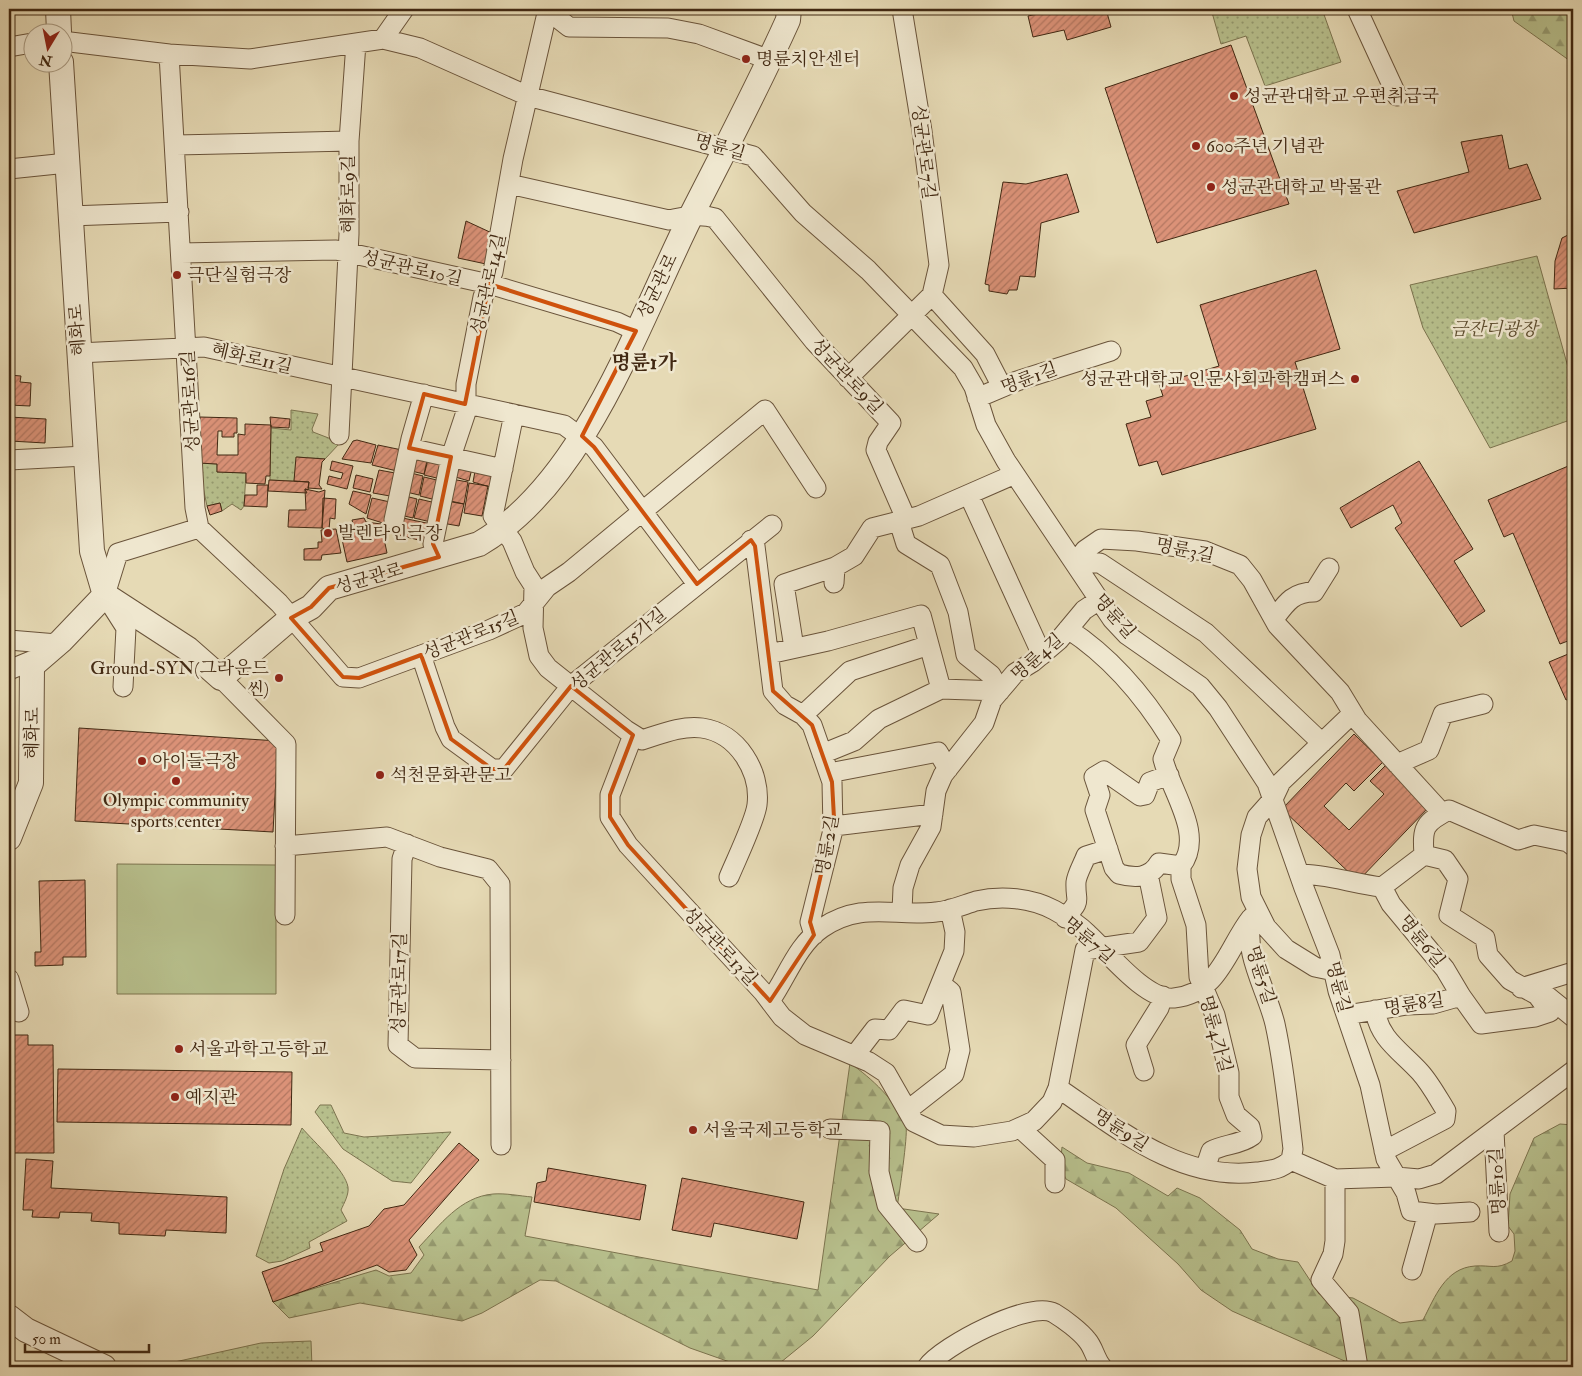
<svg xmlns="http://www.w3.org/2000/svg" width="1582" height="1376" viewBox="0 0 1582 1376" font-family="'IM FELL Double Pica','Noto Serif KR',serif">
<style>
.forest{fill:url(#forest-firs);stroke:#7c744f}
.park{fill:url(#park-dots);stroke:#7c744f}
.pitch{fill:#b7bf8c;stroke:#7c744f}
.building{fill:url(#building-hatch);stroke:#412812}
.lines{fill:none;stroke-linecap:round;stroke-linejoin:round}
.minor-casing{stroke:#6a543b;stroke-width:21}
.tertiary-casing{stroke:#6a543b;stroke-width:26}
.minor{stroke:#efe7cf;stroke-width:19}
.tertiary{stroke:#efe7cf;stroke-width:24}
.marked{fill:none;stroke:#cf520d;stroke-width:4;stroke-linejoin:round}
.poi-dot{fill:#8f2418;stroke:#efe7cf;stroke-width:2}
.labels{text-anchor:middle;stroke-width:5;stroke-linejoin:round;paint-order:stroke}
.poi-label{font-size:18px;fill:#412812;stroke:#efe7cf;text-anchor:start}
.street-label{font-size:18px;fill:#412812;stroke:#efe7cf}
.park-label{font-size:18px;font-style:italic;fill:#5e4e30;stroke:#efe7cf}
.quarter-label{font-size:20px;font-weight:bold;fill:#412812;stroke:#efe7cf}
</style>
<defs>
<pattern id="forest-firs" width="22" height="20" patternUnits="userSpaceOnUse" patternTransform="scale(1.25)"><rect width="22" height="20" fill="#b7bf8c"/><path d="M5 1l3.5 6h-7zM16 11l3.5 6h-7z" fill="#969b71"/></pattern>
<pattern id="park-dots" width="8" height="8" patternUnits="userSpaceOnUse" patternTransform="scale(1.25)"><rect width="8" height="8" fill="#b7bf8c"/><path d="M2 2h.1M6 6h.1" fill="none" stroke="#969b71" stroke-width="1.8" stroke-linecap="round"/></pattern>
<pattern id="building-hatch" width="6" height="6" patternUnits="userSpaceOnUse" patternTransform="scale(1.25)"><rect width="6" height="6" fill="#db9278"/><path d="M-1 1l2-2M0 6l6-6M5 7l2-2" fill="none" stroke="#b37761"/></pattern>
</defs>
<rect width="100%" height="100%" fill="#e6dab5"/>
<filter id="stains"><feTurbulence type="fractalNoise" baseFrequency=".004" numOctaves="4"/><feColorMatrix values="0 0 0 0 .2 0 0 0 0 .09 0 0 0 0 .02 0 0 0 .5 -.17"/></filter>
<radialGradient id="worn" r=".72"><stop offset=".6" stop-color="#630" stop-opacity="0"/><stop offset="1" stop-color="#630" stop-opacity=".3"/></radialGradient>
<path class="forest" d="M1511 9H1573V63L1514 21Z
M850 1063C871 1078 897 1101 906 1127 908 1135 899 1195 897 1208L939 1214 890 1256 813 1336 775 1367H744L690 1348 556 1281 540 1280 482 1313 462 1321 360 1303 289 1318 272 1301 376 1270 389 1276 411 1273 424 1255 419 1247C440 1225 460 1197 493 1194 506 1193 520 1196 532 1197L525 1236 818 1290Z
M1560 1124 1573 1125V1367H1358L1232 1311 1201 1290 1178 1264 1116 1208 1066 1179 1060 1167 1062 1147 1087 1163 1129 1173 1168 1196 1177 1188 1200 1198 1240 1230 1252 1249 1278 1259 1298 1262 1319 1294 1353 1298 1400 1323 1423 1320C1435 1297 1445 1268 1475 1266 1492 1265 1496 1270 1512 1261L1515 1251 1514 1234 1508 1226 1510 1194 1534 1138Z"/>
<path class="park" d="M1211 9H1322L1341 62 1265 86 1246 36 1221 44Z
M1537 256 1573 385V419L1490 448 1423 328 1410 285Z
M291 410 318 414 312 429 313 432 339 442V444L325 459 297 457 294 481 270 480 271 428 291 430Z
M198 463 217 464V472L246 473 244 506 241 510 232 504 222 511 220 503 207 506Z
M320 1105H331L344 1133 364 1137 451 1132 411 1183 392 1181 343 1149 315 1112Z
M302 1128C314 1142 345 1170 348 1187 349 1195 344 1203 341 1210L347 1221 309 1242 310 1248 282 1261 269 1263 256 1256 284 1169Z
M311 1341 312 1367H166L161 1365 261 1343Z"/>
<path class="pitch" d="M117 864 276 865V994H117Z"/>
<path class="building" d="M1060 9H1106L1111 27 1067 40 1064 30 1033 37 1028 16Z
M1231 45 1289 204 1157 243 1105 88Z
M1502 135 1509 169 1527 164 1541 199 1414 233 1397 191 1469 172 1461 142Z
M1067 174 1079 212 1041 223 1035 277 1020 276 1017 290H1009L1007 294 989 291V285L985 284 1003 182 1026 184Z
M9 177H11L13 211H9Z
M466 221 494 234 486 264 458 258Z
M1573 229V288L1554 289 1555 261 1562 238 1570 234Z
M1316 270 1340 349 1295 362 1316 429 1162 475 1157 461 1139 466 1126 424 1151 417 1146 401 1163 396 1159 384 1219 366 1200 305Z
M9 375 21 376 20 382 31 383 30 406 9 405Z
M9 417 46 419 45 443 10 441 9 450Z
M200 417 237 418V433H234V437H222V431H218L217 455H238V434L245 435V424L271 425 270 476H266L265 484 246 483V473L217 472V464L198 463Z
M270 417 290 419 289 428 271 427Z
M357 440 376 445 371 463 342 459 353 441Z
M378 445 402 450 397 471 372 465Z
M412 452 428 456 424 474 407 470Z
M429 456 445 460 441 479 424 475Z
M296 457 325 459 322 462 319 485 322 489 308 488 309 482 294 481Z
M456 460 473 464 469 481 452 476Z
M332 461 353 466 347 489 327 484 329 476 341 479 343 473 330 470Z
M1419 461 1473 549 1454 561 1485 611 1461 627 1395 528 1402 523 1393 505 1351 528 1340 508Z
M1573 464V639L1560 644 1513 533 1504 537 1488 500Z
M476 466 494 470 490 487 473 482Z
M379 470 395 473 390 496 373 493Z
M407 472 423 476 419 495 402 491Z
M356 475 373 479 370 492 353 488Z
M424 477 441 481 436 500 420 496Z
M451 479 468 482 464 504 446 500Z
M269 480 309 482 308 490 305 489 307 493 268 491Z
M469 483 488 486 482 516 464 513Z
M257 485H268L267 507 244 506 245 495H257Z
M305 489 319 492 325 490 322 528 288 527 289 510H306Z
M353 491 371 495 366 514 349 504Z
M401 495 417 499 413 518 396 514Z
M323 498 336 499 335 519 330 518 329 530 322 528Z
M372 498 390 502 386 524 367 518Z
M419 499 436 503 431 522 414 518Z
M446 501 464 504 459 526 442 523Z
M220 503 222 511 210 515 207 506Z
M398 517 431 524 427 542 394 534Z
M364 518 366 522 381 524 387 553 347 562 340 530 354 527 352 520Z
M336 529 341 553 322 555 321 560H304V549L318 548V542H322L321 530Z
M1573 652V697L1566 700 1549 662Z
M79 728 278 741 273 832 75 821Z
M1354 734 1383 762 1354 791 1346 783 1324 806 1349 830 1384 794 1370 781 1386 765 1430 806 1358 881 1282 809Z
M85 880 86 957H63V965L35 966V952H41L39 881Z
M9 1035H28V1045H53L54 1153H9Z
M58 1069 292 1072 291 1125 57 1122Z
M459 1143 479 1160 409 1240 417 1255 406 1270 389 1272 377 1265 273 1302 262 1272 323 1251 320 1243 369 1226 384 1209 404 1205Z
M26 1159 53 1161 51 1188 227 1197 226 1233 166 1230 165 1236 119 1234V1223L91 1221 92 1213 60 1212 59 1218 32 1217 33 1210H23Z
M548 1168 646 1185 640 1220 534 1202 537 1183 546 1181Z
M682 1178 804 1202 797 1239 714 1223 711 1237 672 1230Z"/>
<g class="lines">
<defs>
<path id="minor" d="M551 9 557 11 560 20 569 27 668 28 699 34 770 60
M1357 9 1397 96
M383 39 404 9
M62 41 169 54 195 508 199 528 279 603 343 677 359 678 489 630 526 613 547 587 569 572 765 410 816 488
M9 47 32 43
M169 54 250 59 383 39 420 48 528 96 753 156 803 213 868 270 963 368 974 387 986 425 1006 461 1112 619 1127 635 1200 686 1218 708 1267 783 1304 888 1330 955 1338 991 1370 1085 1386 1159 1406 1193 1411 1211 1436 1214 1470 1212
M176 145 349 141
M9 169 67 163
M509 184 669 220C685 217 700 213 715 218L814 341 891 423 878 442 876 450 903 512 901 528 906 544 940 565 958 612 966 655 991 675 1000 691
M70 216 179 212
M181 253 336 250 489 284 617 322 636 331
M932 295 985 354 1002 387
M78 353 204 347 564 425 594 447 697 584
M848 378 932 295 939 265 922 131 902 9
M977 398 1017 381 1111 351
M514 414 493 516 512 541 525 572 534 586 533 628 539 656 548 668 626 730 642 740C661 734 683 725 702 728 738 733 761 772 757 805 755 821 736 860 729 877
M339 435 349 234V141L356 43
M409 448 503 469
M9 460 85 456
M969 495 1042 655
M394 520 411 439 424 394
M751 540 755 546 773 691 785 705 803 715 812 725 832 782 833 830 810 922 814 935
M439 557 433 544 451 457 466 412V384L483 297 493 272 513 159 548 9
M1075 563 1085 550 1101 539 1137 541 1205 551 1240 565 1252 580 1277 625 1340 692 1357 720 1442 813
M1075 563H1100L1206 633 1322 743
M834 583 835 567 854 556 872 528 919 516 1015 474
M1274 619C1286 603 1293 592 1314 592L1329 568
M1068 629C1111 657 1144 696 1171 740L1163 759C1171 792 1205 835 1181 866L1159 863C1150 879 1134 878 1119 874L1114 868 1095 810 1100 795 1094 777 1104 771 1140 796 1145 795 1150 782 1169 775
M9 640 57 644
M794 648 784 584 835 567
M769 654 828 641 921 615 941 689
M421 655 445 727 451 739 492 769H504L571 686 772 525
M9 670 43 656
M221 678 286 744 285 915
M123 687 126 628 105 595 118 553 199 528
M803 715 850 671 929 645
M633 735 610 795V817L628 845 763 992 782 1017 805 1035 869 1062 886 1073 914 1122 941 1135 974 1137 1012 1131 1034 1121 1052 1102 1058 1088 1085 950 1139 942 1157 918 1148 874
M822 754 854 741 879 719 941 689 1000 691
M1397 764 1429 750 1443 714 1483 704
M829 773 938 752 948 769
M834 826 933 814
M407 844 402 859 398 1045 415 1058 501 1060
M285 846 387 837 440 857 488 869 500 884 501 1145
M1424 855C1422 827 1424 823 1449 810L1518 840 1534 835 1568 842 1573 846
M1181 866V879L1196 925 1199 977 1215 1015 1229 1073V1097L1236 1115 1250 1127 1252 1136C1240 1145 1224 1144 1211 1151L1205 1169
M1299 874C1327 874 1354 884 1382 887L1391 904 1445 969 1461 996 1481 1024 1535 1017 1550 1012 1537 995 1510 980 1488 955 1485 938 1449 915 1458 879 1445 860 1424 855 1382 887
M902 911 903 888 910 865 931 827 936 791 943 775 984 723 992 700 1015 673 1033 662 1059 640 1084 610 1099 600
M1252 917C1242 952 1267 990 1275 1024 1284 1065 1288 1107 1293 1149L1291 1160
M1065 918C1083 898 1075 904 1076 882 1077 874 1083 864 1086 856L1108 849
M1334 971 1315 967 1286 949 1266 927 1251 897 1247 869 1251 835 1257 817 1273 799 1281 782 1353 713
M9 979 19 1012
M1521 988 1573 972
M1542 994 1547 996 1573 1017
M770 1001C787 977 797 945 822 928 862 901 894 917 936 912 950 911 963 905 976 901 1002 895 1031 898 1054 910 1065 916 1079 925 1088 934 1107 951 1146 1001 1174 998 1219 994 1228 947 1251 918
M1375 1010C1379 1039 1401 1051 1420 1072 1430 1083 1438 1098 1446 1111L1445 1119 1384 1151
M1346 1015 1407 1005 1433 1004 1461 996
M855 1055 875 1029 889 1030 904 1010 928 1015 954 951 955 932 950 909
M1144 1071 1136 1045 1159 1008 1163 996
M1058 1088C1117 1128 1180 1182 1257 1172 1271 1170 1280 1170 1291 1160
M908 1110 954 1074 960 1050 951 992 941 984
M1020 1128 1055 1160V1183
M830 1129 880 1131 879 1172 887 1205 917 1242
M1494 1131 1499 1232
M1291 1160 1335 1179 1396 1177 1419 1179 1436 1174 1573 1071
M1335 1179V1241L1333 1254 1321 1280 1349 1313 1358 1367
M1412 1270 1428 1213
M927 1367C942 1346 1030 1300 1054 1313 1064 1319 1080 1331 1087 1340 1094 1348 1095 1359 1102 1367"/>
<path id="tertiary" d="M58 9 59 32
M61 62 92 551 105 595
M105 595 188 649 221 678 291 618 311 607 329 588 479 544C585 483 638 322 691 216 724 151 758 87 788 20L789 9
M9 838 31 783 32 666 61 641 105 595
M9 1317 26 1330 104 1367"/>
</defs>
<use href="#minor" class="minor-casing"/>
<use href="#tertiary" class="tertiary-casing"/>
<use href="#minor" class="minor"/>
<use href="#tertiary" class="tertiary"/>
</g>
<path class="marked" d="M489 284 636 331 582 436 594 447 697 584 751 540 755 546 773 691 812 725 832 782 834 818 810 922 814 935 770 1001 628 845 610 817V795L633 735 571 686 504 769H492L451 739 421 655 359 678 343 677 291 618 311 607 329 588 439 557 433 544 451 457 409 448 424 394 465 404Z"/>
<g class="poi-dot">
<circle cx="746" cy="59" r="5"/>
<circle cx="1234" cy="96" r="5"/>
<circle cx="1196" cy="146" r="5"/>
<circle cx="1211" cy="187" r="5"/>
<circle cx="177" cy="275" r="5"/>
<circle cx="1355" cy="379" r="5"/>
<circle cx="328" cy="533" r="5"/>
<circle cx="279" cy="678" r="5"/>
<circle cx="142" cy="761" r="5"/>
<circle cx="380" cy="775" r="5"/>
<circle cx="176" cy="781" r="5"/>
<circle cx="179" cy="1049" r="5"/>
<circle cx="175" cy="1097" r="5"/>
<circle cx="693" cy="1130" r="5"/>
</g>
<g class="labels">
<g class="poi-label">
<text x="756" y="65">명륜치안센터</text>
<text x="1244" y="102">성균관대학교 우편취급국</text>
<text x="1206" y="152">600주년 기념관</text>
<text x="1221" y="193">성균관대학교 박물관</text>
<text x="187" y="281">극단실험극장</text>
<text x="1345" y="385" text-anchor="end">성균관대학교 인문사회과학캠퍼스</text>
<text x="338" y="539">발렌타인극장</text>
<text x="269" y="674" text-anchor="end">Ground-SYN(그라운드<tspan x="269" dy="21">씬)</tspan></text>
<text x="152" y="767">아이들극장</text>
<text x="390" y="781">석천문화관문고</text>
<text x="176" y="806" text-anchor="middle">Olympic community<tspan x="176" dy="21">sports center</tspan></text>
<text x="189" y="1055">서울과학고등학교</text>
<text x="185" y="1103">예지관</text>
<text x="703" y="1136">서울국제고등학교</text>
</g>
<g class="street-label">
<text transform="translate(720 147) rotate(16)" y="6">명륜길</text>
<text transform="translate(924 152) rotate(83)" y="6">성균관로7길</text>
<text transform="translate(348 194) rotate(-90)" y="6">혜화로9길</text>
<text transform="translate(412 268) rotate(13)" y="6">성균관로10길</text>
<text transform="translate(488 284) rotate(-77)" y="6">성균관로14길</text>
<text transform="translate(657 286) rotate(-64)" y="6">성균관로</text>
<text transform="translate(77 330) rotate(-94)" y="6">혜화로</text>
<text transform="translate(252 358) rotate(13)" y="6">혜화로11길</text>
<text transform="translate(847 376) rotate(47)" y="6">성균관로9길</text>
<text transform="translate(1029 378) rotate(-20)" y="6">명륜1길</text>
<text transform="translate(190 401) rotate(-93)" y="6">성균관로16길</text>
<text transform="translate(1185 550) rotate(12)" y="6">명륜3길</text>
<text transform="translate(369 578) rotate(-16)" y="6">성균관로</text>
<text transform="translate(1115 616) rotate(49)" y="6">명륜길</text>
<text transform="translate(471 635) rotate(-22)" y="6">성균관로15길</text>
<text transform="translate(618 649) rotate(-40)" y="6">성균관로15가길</text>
<text transform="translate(1037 657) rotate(-41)" y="6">명륜4길</text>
<text transform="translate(32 733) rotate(-89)" y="6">혜화로</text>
<text transform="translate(827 845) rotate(-80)" y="6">명륜2길</text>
<text transform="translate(1089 940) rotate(41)" y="6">명륜7길</text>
<text transform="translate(1422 941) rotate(51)" y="6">명륜6길</text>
<text transform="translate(720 946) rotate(47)" y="6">성균관로13길</text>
<text transform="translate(1261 975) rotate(73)" y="6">명륜5길</text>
<text transform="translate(399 983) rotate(-89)" y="6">성균관로17길</text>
<text transform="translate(1339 987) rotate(75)" y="6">명륜길</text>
<text transform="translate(1414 1004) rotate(-9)" y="6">명륜8길</text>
<text transform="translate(1216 1034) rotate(75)" y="6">명륜4가길</text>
<text transform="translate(1121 1130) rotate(33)" y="6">명륜9길</text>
<text transform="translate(1497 1181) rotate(-93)" y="6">명륜10길</text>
</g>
<g class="park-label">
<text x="1494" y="335">금잔디광장</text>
</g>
<g class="quarter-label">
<text x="644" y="369">명륜1가</text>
</g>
</g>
<rect width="1582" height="1376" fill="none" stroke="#e6dab5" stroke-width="30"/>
<rect x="10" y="10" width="1562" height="1356" fill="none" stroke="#412812" stroke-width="2.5"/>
<rect x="15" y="15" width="1552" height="1346" fill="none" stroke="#412812"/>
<g transform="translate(48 48) rotate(190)"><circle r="24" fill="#efe7cf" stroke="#a99b83"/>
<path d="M0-4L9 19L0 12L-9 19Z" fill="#8f2418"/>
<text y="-8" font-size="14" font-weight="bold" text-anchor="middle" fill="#412812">N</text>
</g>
<path d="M25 1344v8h124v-8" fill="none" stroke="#412812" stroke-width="2.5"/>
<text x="32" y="1344" font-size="15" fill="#412812" stroke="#efe7cf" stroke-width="4" paint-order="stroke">50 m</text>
<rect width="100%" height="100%" filter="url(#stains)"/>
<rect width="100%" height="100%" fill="url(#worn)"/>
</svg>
